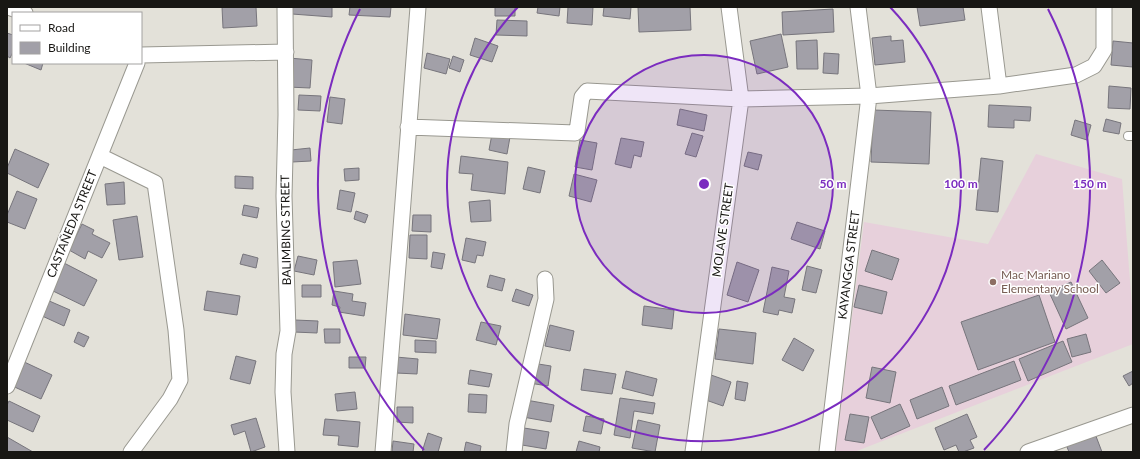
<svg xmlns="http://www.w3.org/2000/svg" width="1140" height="459" viewBox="0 0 1140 459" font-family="Lato,sans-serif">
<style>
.education{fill:#e7d0db}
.building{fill:#a2a0a8;stroke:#77757c}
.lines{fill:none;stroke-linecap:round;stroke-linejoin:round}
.service-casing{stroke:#999890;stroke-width:10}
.minor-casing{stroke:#999890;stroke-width:17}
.service{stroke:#fff;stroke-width:8}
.minor{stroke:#fff;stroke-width:15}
.ring{fill:none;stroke:#7b2cbf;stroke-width:2}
.education-dot{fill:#8d6e63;stroke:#fff;stroke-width:1.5}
.labels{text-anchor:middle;stroke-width:3;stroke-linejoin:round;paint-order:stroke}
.street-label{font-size:12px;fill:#181714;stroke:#fff}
.education-label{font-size:12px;fill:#785e54;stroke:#fff;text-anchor:start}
.centre{fill:#7b2cbf;stroke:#fff;stroke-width:2}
.ring-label{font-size:12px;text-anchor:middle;font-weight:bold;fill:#7b2cbf;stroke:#fff;stroke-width:3;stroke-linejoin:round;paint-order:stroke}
</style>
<rect width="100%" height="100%" fill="#e3e1d9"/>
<path class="education" d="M1036 154 1122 179 1133 319V344L854 452H835L864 222 988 244Z"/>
<path class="building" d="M222 7H256L257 26 223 28Z
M292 7H332V17L292 14Z
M350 7H391L390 17 349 15Z
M495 7H515V16H495Z
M538 7H560L559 16 537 13Z
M568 7H593L592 25 567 23Z
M604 7H631L630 19 603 16Z
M638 7H690L691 30 639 32Z
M917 7H963L965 20 920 26Z
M833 9 834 32 783 35 782 12Z
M497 20 527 21V36L496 35Z
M7 33 13 35V52L10 58 7 56Z
M781 34 788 67 757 74 750 41Z
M891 36V41L903 40 905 62 875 65 872 38Z
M475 38 498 46 492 62 470 55Z
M817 40 818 69H797L796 41Z
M1113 41 1133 43V67L1111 65Z
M427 53 450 59 446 74 424 68Z
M824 53 839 54 838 74 823 73Z
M453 56 464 60 460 72 449 68Z
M289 58 312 60 310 88 288 87Z
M24 63H43L41 70Z
M1109 86 1131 88 1130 109 1108 108Z
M299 95 321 96 320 111 298 110Z
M330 97 345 99 342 124 327 122Z
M989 105 1031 107 1030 121 1014 120V128L988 127Z
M680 109 707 115 704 131 677 125Z
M873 110 931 112 929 164 871 162Z
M1106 119 1121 123 1119 134 1103 131Z
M1075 120 1091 125 1087 140 1071 135Z
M692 133 703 136 696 157 685 154Z
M492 134 510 137 507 154 489 150Z
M621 138 644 142 641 157 634 155 631 168 615 164Z
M580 140 597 143 592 170 575 167Z
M310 148 311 161 292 162 291 150Z
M15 149 49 164 38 188 7 173V168Z
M748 152 762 155 758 170 744 166Z
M461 156 508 162 505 194 471 190 473 174 459 173Z
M981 158 1003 161 998 212 976 210Z
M528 167 545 171 540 193 523 189Z
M359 168V180L345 181 344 169Z
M574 174 597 180 591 202 569 196Z
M235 176 253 177V189L235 188Z
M124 182 125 204 107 205 105 184Z
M340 190 355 193 351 212 337 209Z
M17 191 37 199 25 229 7 222V215Z
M490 200 491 221 471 222 469 202Z
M244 205 259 208 257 218 242 215Z
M356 211 368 215 365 223 354 219Z
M413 215H431V232L412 231Z
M137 216 143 257 119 260 113 220Z
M797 222 825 231 820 249 791 239Z
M82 224 94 230 92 234 110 243 102 258 88 251 85 259 69 250Z
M410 235H427V259L409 258Z
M466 238 486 242 483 256 477 255 475 263 462 260Z
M872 250 899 259 892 280 865 271Z
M433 252 445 254 442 269 431 267Z
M243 254 258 258 256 268 240 264Z
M298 256 317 260 314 275 294 271Z
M357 260 361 284 335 287 333 262Z
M1102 260 1120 283 1106 293 1089 271Z
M737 262 759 270 748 302 727 295Z
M64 263 97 280 84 306 51 290Z
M807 266 822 270 816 293 802 290Z
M772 267 789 271 784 297 795 299 792 313 779 310 778 315 763 312Z
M490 275 505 279 502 291 487 287Z
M1071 282 1088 318 1066 329 1049 292Z
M302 285H321V297H302Z
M859 285 887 292 882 314 854 307Z
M516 289 533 295 529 306 512 301Z
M207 291 240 296 237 315 204 310Z
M334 291 353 294 352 301 366 303 364 316 339 312 340 307 332 305Z
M1039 295 1055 342 978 370 961 322Z
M47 300 70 310 64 326 40 315Z
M644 306 674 310 672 329 642 325Z
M405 314 440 319 437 339 403 335Z
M295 320 318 321 317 333 294 332Z
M481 322 501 326 496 345 476 340Z
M550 325 574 331 570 351 545 346Z
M324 329H340V343H325Z
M719 329 756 333 753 364 715 359Z
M78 332 89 337 84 347 74 342Z
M1086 334 1091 352 1072 357 1067 339Z
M794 338 814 350 803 371 782 360Z
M415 340 436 341V353L415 352Z
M1063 341 1072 362 1028 381 1019 359Z
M236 356 256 361 250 384 230 379Z
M349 357H366L365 368H349Z
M396 357 418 359 417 374 396 373Z
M20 360 52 375 41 399 8 384Z
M1014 361 1021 380 956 405 949 386Z
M532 363 551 366 548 386 529 383Z
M872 367 896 372 890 403 866 398Z
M584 369 616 374 612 394 581 390Z
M470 370 492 374 489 387 468 384Z
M626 371 657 379 653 396 622 388Z
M1133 371V383L1129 386 1123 376Z
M711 375 731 382 723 406 703 399Z
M737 381 748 383 745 401 735 399Z
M942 387 949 406 917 419 910 400Z
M355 392 357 409 337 411 335 394Z
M469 394 487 395 486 413 468 412Z
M620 398 655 403 653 414 634 411 630 438 614 435Z
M526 400 554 405 551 422 523 417Z
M9 401 40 416 33 432 7 420V405Z
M900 404 910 426 881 439 871 417Z
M397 407H413V423L397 422Z
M850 414 869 417 864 443 845 440Z
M967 414 977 437 970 440 974 448 963 452H959L956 445 944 450 935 428Z
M586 416 604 419 601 434 583 431Z
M256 418 265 447 251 452 245 431 234 435 231 425Z
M325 419 360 422 358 447 338 445 339 436 323 435Z
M638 420 660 425 655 452 632 448Z
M524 428 549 432 546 449 522 445Z
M1094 431 1102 452H1069L1065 442Z
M428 433 442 438 438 452H422Z
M7 437 33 452H7Z
M393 441 414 444 413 452H392Z
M579 441 600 447 599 452H576Z
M466 442 481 446 480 452H464Z"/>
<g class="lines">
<defs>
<path id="service" d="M1128 136H1133"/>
<path id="minor" d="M8 7 25 13
M285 7 286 115 284 196 288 331 284 354 283 392 287 452
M989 7 999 86
M141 55 286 52
M408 127 575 133 577 131 582 97 587 91 741 99 869 96 999 86 1076 75 1094 66 1104 50V7
M100 156 155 183 176 330 180 380 170 399 131 452
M7 386 137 63
M383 452C396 304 406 155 418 7
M514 452 517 424 546 299 545 279
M693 452 741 99 729 7
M827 452 869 96 858 7
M1028 452 1133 415"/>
</defs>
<use href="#service" class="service-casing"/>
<use href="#minor" class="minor-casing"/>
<use href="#service" class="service"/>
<use href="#minor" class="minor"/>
</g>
<circle cx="704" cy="184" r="129" fill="#7b2cbf" fill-opacity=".12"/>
<g class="ring">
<circle cx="704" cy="184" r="129"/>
<path d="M890 7A257 257 0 1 1 518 7"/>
<path d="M424 450A386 386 0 0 1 360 9M1048 9A386 386 0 0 1 984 450"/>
</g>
<circle class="education-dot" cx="993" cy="282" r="4"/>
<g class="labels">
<g class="street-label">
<text transform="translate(72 224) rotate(-68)" y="4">CASTAÑEDA STREET</text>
<text transform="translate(286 230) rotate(-91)" y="4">BALIMBING STREET</text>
<text transform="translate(723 230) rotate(-82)" y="4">MOLAVE STREET</text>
<text transform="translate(849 265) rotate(-83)" y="4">KAYANGGA STREET</text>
</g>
<g class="education-label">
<text x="1001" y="279">Mac Mariano<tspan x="1001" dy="14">Elementary School</tspan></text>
</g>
</g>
<circle cx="704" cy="184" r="6" class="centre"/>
<g class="ring-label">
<text x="833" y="188">50 m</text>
<text x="961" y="188">100 m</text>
<text x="1090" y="188">150 m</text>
</g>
<rect width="1140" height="459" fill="none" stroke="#181714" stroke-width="16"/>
<rect x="12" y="12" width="130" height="52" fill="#ffffff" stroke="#a3a2a1"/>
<rect x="20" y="25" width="20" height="6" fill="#ffffff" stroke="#a3a2a1"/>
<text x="48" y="32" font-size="12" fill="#181714">Road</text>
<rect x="20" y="42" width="20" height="12" fill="#a2a0a8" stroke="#a3a2a1"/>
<text x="48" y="52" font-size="12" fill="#181714">Building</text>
</svg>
